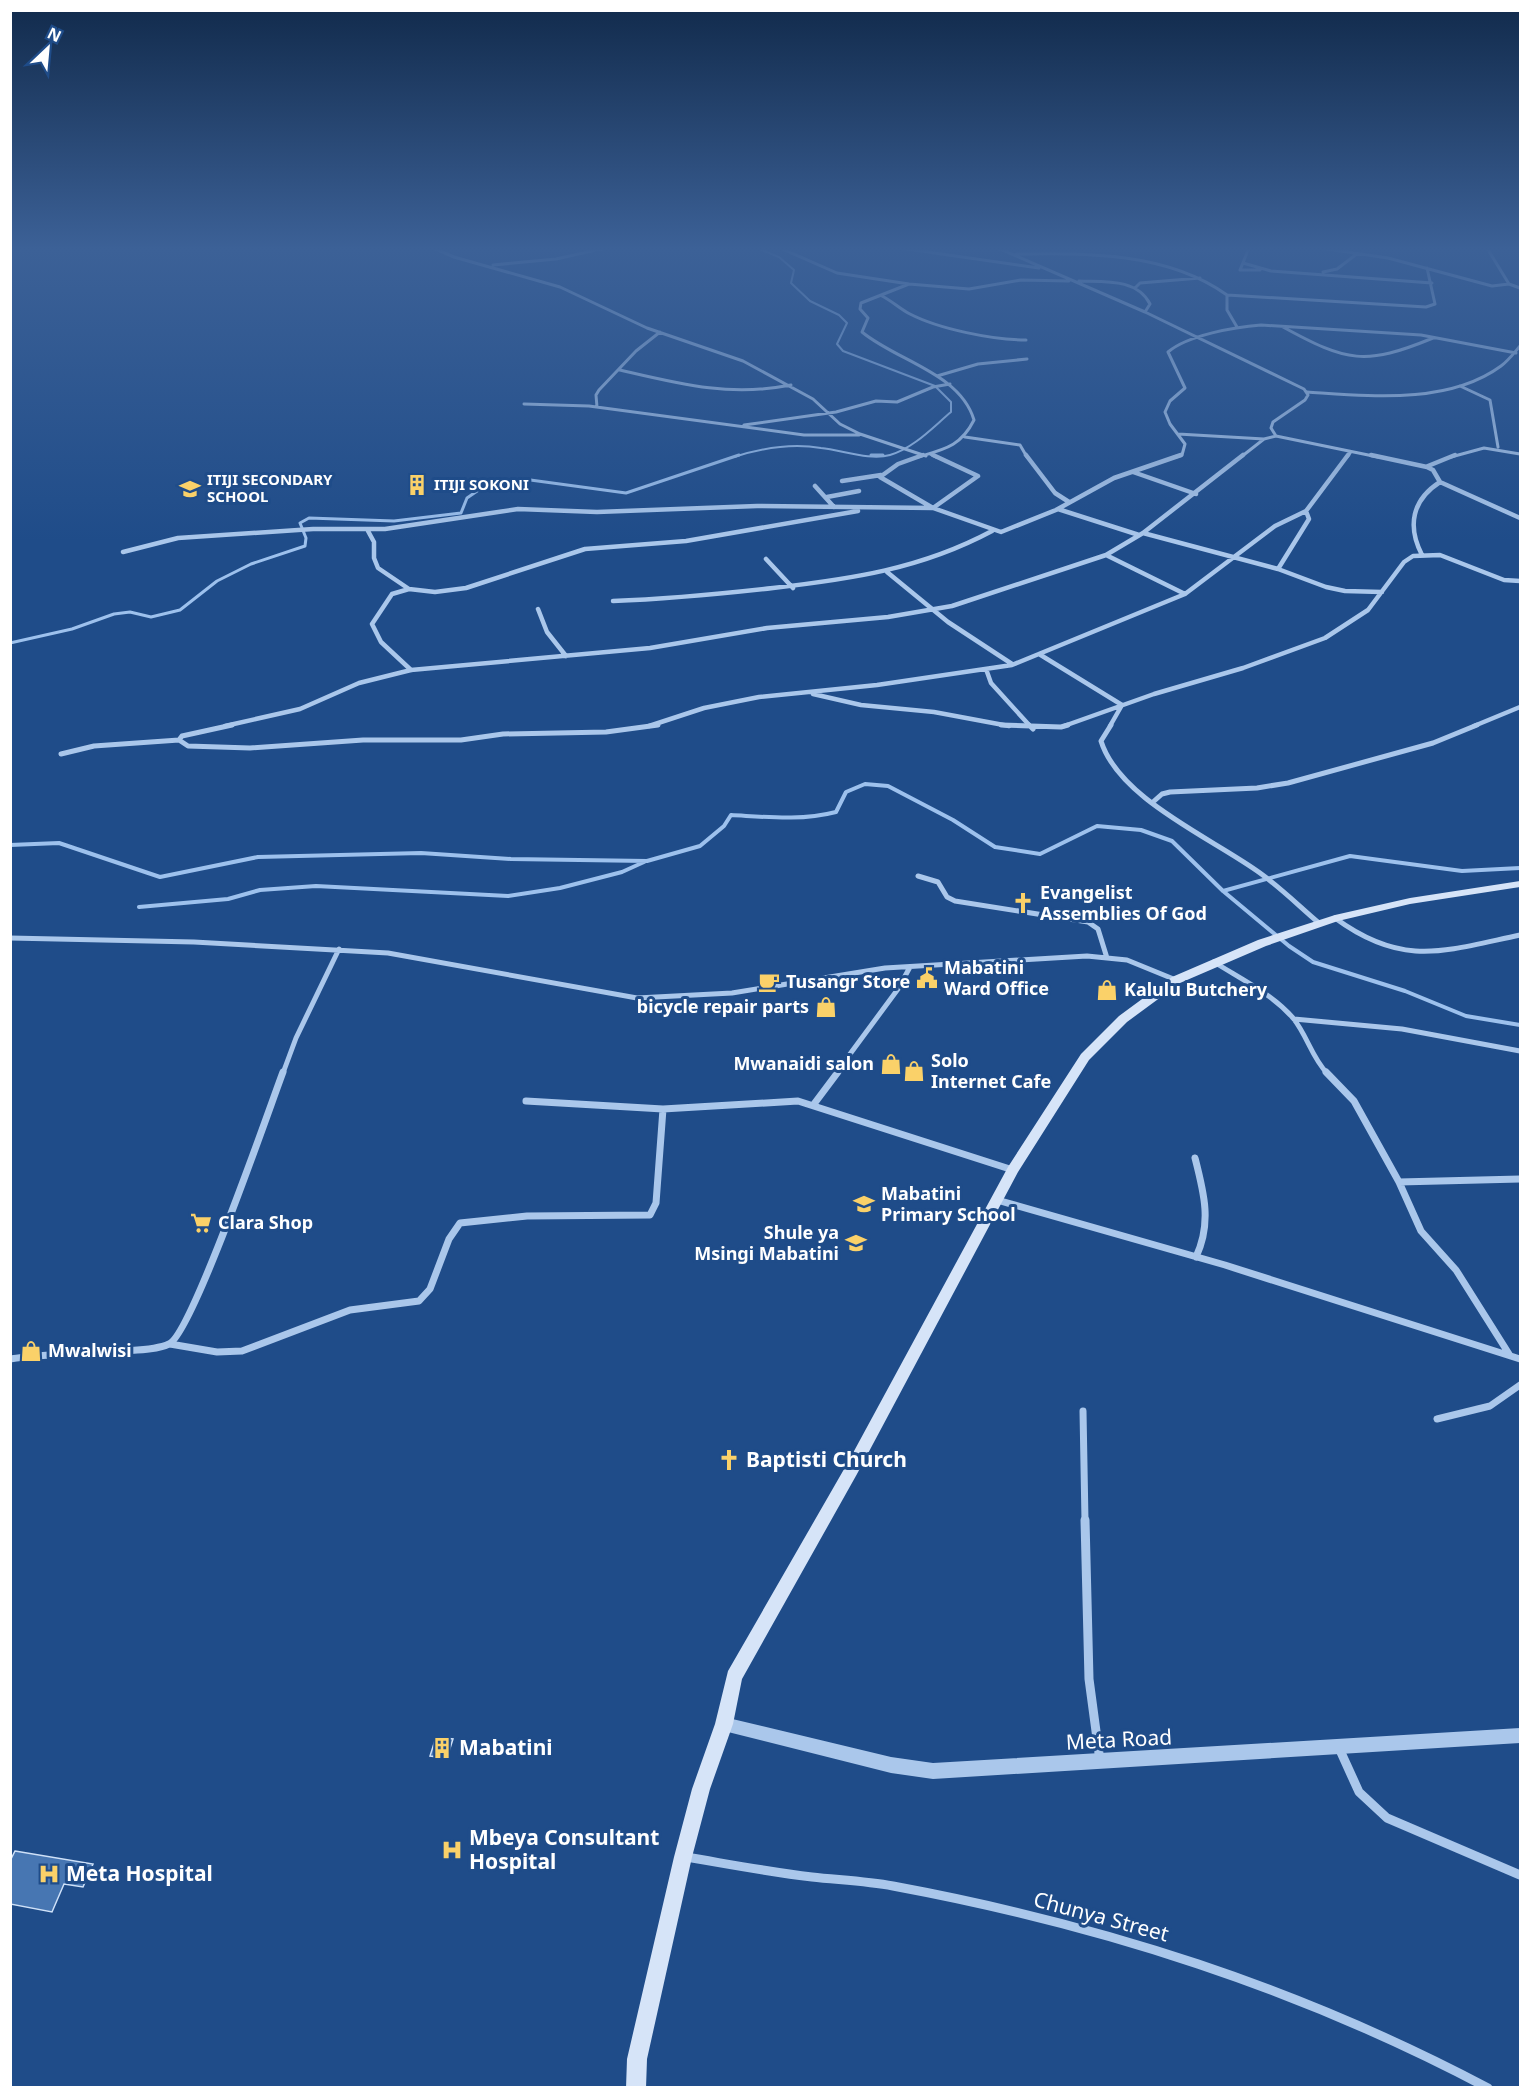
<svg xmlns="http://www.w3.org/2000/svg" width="1531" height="2098" viewBox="0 0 1531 2098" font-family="'Noto Sans',sans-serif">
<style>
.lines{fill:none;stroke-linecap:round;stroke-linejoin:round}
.stream-far2{stroke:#9dc1ed;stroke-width:2}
.stream-far1{stroke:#9dc1ed;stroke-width:3}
.stream{stroke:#9dc1ed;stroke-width:4}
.building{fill:#4776b2;stroke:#cfe1f8;stroke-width:1.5}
.minor-far4{stroke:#aac7eb;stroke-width:3}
.minor-far3{stroke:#aac7eb;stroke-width:4.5}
.minor-far2{stroke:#aac7eb;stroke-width:5}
.minor-far1{stroke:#aac7eb;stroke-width:7}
.minor{stroke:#aac7eb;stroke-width:9}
.tertiary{fill:#aac7eb;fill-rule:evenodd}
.secondary{fill:#d6e4f8;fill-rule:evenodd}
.labels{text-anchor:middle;stroke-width:6;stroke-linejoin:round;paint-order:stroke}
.far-poi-label{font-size:15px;font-weight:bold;fill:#fff;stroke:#1f4c89;text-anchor:start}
.poi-label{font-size:18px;font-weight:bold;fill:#fff;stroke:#1f4c89;text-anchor:start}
.near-poi-label{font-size:21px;font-weight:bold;fill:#fff;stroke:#1f4c89;text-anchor:start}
.near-street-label{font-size:21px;fill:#fff;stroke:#1f4c89}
</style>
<rect width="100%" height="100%" fill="#1f4c89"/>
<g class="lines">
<path class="stream-far2" d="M734 457C762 448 792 443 821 448 842 450 870 461 890 455 914 448 933 427 951 412V402L935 386 843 351 837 344 847 323 839 315 810 301 791 283 794 270 779 257 757 248"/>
<path class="stream-far1" d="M871 455H883
M10 643 72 629 114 614 130 612 151 617 180 610 217 581 251 564 305 546 306 538 300 523 309 518 394 521 461 513 467 498 483 487 523 479 626 493 739 455"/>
<path class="stream" d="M10 845 59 843 160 877 258 857 421 853 511 859 647 861 700 846 724 826 731 815C767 817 801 821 836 812L846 792 865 784 888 786 953 820 995 847 1040 854 1097 826 1141 830 1172 841 1223 891 1289 946 1313 962 1405 991 1466 1016 1520 1025
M1223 891 1350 856 1462 871 1520 868
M139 907 228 899 260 890 316 886 508 896 560 888 622 872 644 862"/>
</g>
<path class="building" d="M436 1737 453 1739 447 1758 430 1756Z
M15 1851 93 1864 83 1887 64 1884 52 1912 10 1904V1861Z"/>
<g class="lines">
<path class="minor-far4" d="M433 248 454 257 560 287 647 328 743 361 813 399 840 424 860 434 926 456
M780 248 837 273 909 284 969 289 1021 280 1069 281
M900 248 1039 268
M998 248 1145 312 1304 389 1308 395 1305 400 1273 422 1271 428 1276 436 1378 457
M1249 248 1240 270H1260
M1320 248 1388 258 1492 286 1509 284 1487 248
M1016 254C1087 253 1167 252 1227 295V310L1237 327
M1243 263 1271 271 1432 283
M493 265 556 259 605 248
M1323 272 1337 269 1358 253
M1079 281C1104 282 1137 278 1150 304L1145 312
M909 284 861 303 860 309 868 318 862 332C897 361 960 373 974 420 961 446 945 449 918 457
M1509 284 1520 288
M1135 288 1140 283 1200 278
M1227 295 1426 307 1435 304 1427 268
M882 296C892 301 900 309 910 314 939 329 993 340 1026 340
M1283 327C1347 362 1365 366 1433 338
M620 370C680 384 729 397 791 385
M937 376 978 364 1027 359
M1460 386 1490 400 1498 447
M1307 392C1369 396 1448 405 1501 366 1508 361 1514 353 1520 346
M524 404 589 406 804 435H859
M597 407 596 395 599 390 636 351 660 332
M744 425 836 412 876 401 897 402 933 387 950 384
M1178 434 1264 439
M965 437 1020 445 1027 457
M930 454 936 457
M1176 457 1182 455 1185 444 1170 424 1165 412 1170 401 1185 388 1168 352C1188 335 1235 327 1261 325L1421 335 1516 353
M1241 457 1264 439 1276 436
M1347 457 1350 453
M1451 457 1484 448 1520 454"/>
<path class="minor-far3" d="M923 455 898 464 880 477 933 508 978 476 933 455
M1026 455 1055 493 1069 502
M1371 455 1427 467 1433 470 1440 482 1520 518
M1428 466 1455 455
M1133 472 1196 494
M842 481 881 475
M815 486 834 507
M827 497 859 491
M1058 509 1139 535
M368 531 374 542V558L378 568 409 589 435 592 466 588 585 549 686 541 858 511
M1143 533 1278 569 1326 587 1345 591 1382 592
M123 552 178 538 313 529H385L518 509 597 512 757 506 933 508 1001 532 1056 510 1114 478 1181 455
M1106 555 1185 594
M1422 555C1407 526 1412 500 1440 482
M766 559 793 588
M1278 569 1309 519 1306 511
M887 572 948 622 1012 664
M409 589 392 594 372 624 381 642 411 670
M613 601C667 599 719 594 773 588 851 579 921 569 992 531
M538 609 547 632 566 656
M1039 654 1122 705 1110 726
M986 669 991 683 1030 726
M813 694 861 705 934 712 1009 726
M225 726 300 709 359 683 411 670 650 648 767 628 888 617 952 606 1106 555 1143 533 1243 455
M649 726 704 708 759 697 877 685 1012 665 1185 594 1275 526 1306 511 1348 455
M1064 726 1154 694 1243 668 1325 638 1368 610 1404 562 1413 556 1440 555 1504 580 1520 581
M1474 726 1520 707"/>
<path class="minor-far2" d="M232 725 182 736 179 740 188 746 250 748 363 740H461L503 734 606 732 658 725
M1001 725 1061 727 1068 725
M1029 725 1033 729
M1111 725 1101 741C1119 799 1212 838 1260 873 1281 888 1299 906 1319 923
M61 754 94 746 179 740
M1153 802 1162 794 1170 792 1257 788 1288 783 1433 743 1477 725
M918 876 938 882 947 897 955 901 1088 922 1098 929 1107 958
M1335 918C1403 968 1444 951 1520 935
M10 938 194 942 388 953 637 998 732 993 885 968 1087 956 1127 960 1176 980
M1214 962C1241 979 1272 994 1293 1018 1307 1035 1312 1058 1327 1073
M1294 1019 1402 1029 1520 1051
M283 1073 296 1038 339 949
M836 1073 898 989 910 967"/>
<path class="minor-far1" d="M1326 1072 1354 1101 1399 1182 1421 1231 1456 1270 1509 1354
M526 1101 663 1109 798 1101 1013 1170
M814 1104 838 1072
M1195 1158C1204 1193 1212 1223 1196 1257
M1399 1182 1520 1179
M997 1200 1225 1265 1520 1359
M170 1344 217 1352 242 1351 350 1310 419 1301 430 1289 449 1239 460 1223 527 1216 650 1215 656 1203 663 1109
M10 1359C47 1353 86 1354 124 1351 138 1350 156 1350 169 1344 192 1334 269 1109 283 1072
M1083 1411 1085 1521
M1437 1419 1490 1406 1520 1385"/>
<path class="minor" d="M1085 1520 1089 1679 1100 1761
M1339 1748 1359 1792 1387 1818 1520 1875
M686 1857C728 1864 769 1872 812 1877 839 1880 866 1881 893 1886 1103 1925 1299 1988 1488 2088"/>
<path class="tertiary" d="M724 1717 891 1757 933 1763 1520 1728V1743L933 1779 891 1773 724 1731 719 1729 716 1724 719 1719Z"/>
<path class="secondary" d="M1520 881V887L1410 904 1338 921 1266 946 1180 983 1127 1022 1089 1060 1018 1172 857 1474 742 1679 733 1724 710 1789 692 1857 647 2059 646 2088H626L627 2059 674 1857 692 1789 715 1724 728 1671 847 1464 1008 1167 1081 1054 1119 1016 1172 977 1258 940 1335 915 1410 898Z"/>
</g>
<linearGradient id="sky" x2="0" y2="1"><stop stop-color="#112a4b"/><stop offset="0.46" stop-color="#3c6197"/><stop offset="1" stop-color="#3c6197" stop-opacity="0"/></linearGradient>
<rect width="1531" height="541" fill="url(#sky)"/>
<defs>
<symbol id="building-bare" viewBox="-9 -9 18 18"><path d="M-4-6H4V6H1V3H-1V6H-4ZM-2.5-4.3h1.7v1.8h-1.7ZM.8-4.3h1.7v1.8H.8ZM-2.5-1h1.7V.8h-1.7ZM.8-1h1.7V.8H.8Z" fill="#fad169" stroke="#1f4c89" stroke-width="2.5" paint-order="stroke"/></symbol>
<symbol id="school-bare" viewBox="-9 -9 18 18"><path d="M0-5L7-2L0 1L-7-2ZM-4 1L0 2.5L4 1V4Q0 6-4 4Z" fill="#fad169" stroke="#1f4c89" stroke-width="2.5" paint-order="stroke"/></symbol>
<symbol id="church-bare" viewBox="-9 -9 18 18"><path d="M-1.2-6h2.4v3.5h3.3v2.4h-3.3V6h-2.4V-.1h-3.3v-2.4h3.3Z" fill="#fad169" stroke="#1f4c89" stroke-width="2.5" paint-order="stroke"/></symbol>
<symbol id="civic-bare" viewBox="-9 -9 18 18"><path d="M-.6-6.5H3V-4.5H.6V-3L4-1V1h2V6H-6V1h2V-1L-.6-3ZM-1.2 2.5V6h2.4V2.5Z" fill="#fad169" stroke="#1f4c89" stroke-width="2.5" paint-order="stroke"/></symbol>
<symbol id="cafe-bare" viewBox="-9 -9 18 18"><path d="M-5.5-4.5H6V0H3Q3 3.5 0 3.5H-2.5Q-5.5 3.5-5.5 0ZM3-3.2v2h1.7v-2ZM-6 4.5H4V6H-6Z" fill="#fad169" stroke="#1f4c89" stroke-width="2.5" paint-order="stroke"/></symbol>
<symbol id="shop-bare" viewBox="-9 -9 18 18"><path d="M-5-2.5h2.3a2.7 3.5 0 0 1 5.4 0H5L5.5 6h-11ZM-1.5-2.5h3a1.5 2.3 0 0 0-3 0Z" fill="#fad169" stroke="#1f4c89" stroke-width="2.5" paint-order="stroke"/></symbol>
<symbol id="supermarket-bare" viewBox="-9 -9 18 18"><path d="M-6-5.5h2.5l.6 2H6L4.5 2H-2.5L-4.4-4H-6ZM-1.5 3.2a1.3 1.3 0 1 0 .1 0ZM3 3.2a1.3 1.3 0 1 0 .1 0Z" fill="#fad169" stroke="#1f4c89" stroke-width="2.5" paint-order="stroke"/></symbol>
<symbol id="hospital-bare" viewBox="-9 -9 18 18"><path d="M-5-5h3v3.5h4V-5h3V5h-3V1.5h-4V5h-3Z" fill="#fad169" stroke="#1f4c89" stroke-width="2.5" paint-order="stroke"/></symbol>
</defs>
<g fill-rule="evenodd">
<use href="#building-bare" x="402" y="470" width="30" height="30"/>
<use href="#school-bare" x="175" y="474" width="30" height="30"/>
<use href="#church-bare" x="1008" y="888" width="30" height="30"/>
<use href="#civic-bare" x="912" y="963" width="30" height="30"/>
<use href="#cafe-bare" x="754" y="967" width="30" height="30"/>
<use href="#shop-bare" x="1092" y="975" width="30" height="30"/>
<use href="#shop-bare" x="811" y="992" width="30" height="30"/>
<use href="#shop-bare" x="876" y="1049" width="30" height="30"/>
<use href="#shop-bare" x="899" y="1056" width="30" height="30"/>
<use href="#school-bare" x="849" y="1189" width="30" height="30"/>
<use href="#supermarket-bare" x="186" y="1208" width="30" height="30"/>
<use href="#school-bare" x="841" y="1228" width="30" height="30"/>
<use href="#shop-bare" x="16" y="1336" width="30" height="30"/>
<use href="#church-bare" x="714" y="1445" width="30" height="30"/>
<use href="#building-bare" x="427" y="1733" width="30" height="30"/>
<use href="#hospital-bare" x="437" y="1835" width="30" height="30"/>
<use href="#hospital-bare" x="34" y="1859" width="30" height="30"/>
</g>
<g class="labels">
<g class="far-poi-label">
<text x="207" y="485">ITIJI SECONDARY<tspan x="207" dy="17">SCHOOL</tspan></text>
<text x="434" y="490">ITIJI SOKONI</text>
</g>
<g class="poi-label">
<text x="1040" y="899">Evangelist<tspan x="1040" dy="21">Assemblies Of God</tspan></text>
<text x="944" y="974">Mabatini<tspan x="944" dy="21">Ward Office</tspan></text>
<text x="786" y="988">Tusangr Store</text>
<text x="1124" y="996">Kalulu Butchery</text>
<text x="809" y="1013" text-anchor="end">bicycle repair parts</text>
<text x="931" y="1067">Solo<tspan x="931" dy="21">Internet Cafe</tspan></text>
<text x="874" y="1070" text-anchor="end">Mwanaidi salon</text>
<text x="881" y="1200">Mabatini<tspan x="881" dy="21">Primary School</tspan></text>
<text x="218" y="1229">Clara Shop</text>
<text x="839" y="1239" text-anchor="end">Shule ya<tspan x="839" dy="21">Msingi Mabatini</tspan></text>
<text x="48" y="1357">Mwalwisi</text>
</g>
<g class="near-poi-label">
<text x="746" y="1467">Baptisti Church</text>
<text x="459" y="1755">Mabatini</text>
<text x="469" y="1845">Mbeya Consultant<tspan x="469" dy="24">Hospital</tspan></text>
<text x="66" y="1881">Meta Hospital</text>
</g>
<g class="near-street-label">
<text transform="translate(1119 1740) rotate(-3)" y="7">Meta Road</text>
<text transform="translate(1101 1917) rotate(15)" y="7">Chunya Street</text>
</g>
</g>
<rect width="1531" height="2098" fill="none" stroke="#ffffff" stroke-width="24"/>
<g transform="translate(48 48) rotate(26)" stroke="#1f4c89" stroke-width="4.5" paint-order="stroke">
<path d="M0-4.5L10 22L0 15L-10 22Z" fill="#ffffff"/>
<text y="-9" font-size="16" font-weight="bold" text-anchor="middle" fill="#ffffff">N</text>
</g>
</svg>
